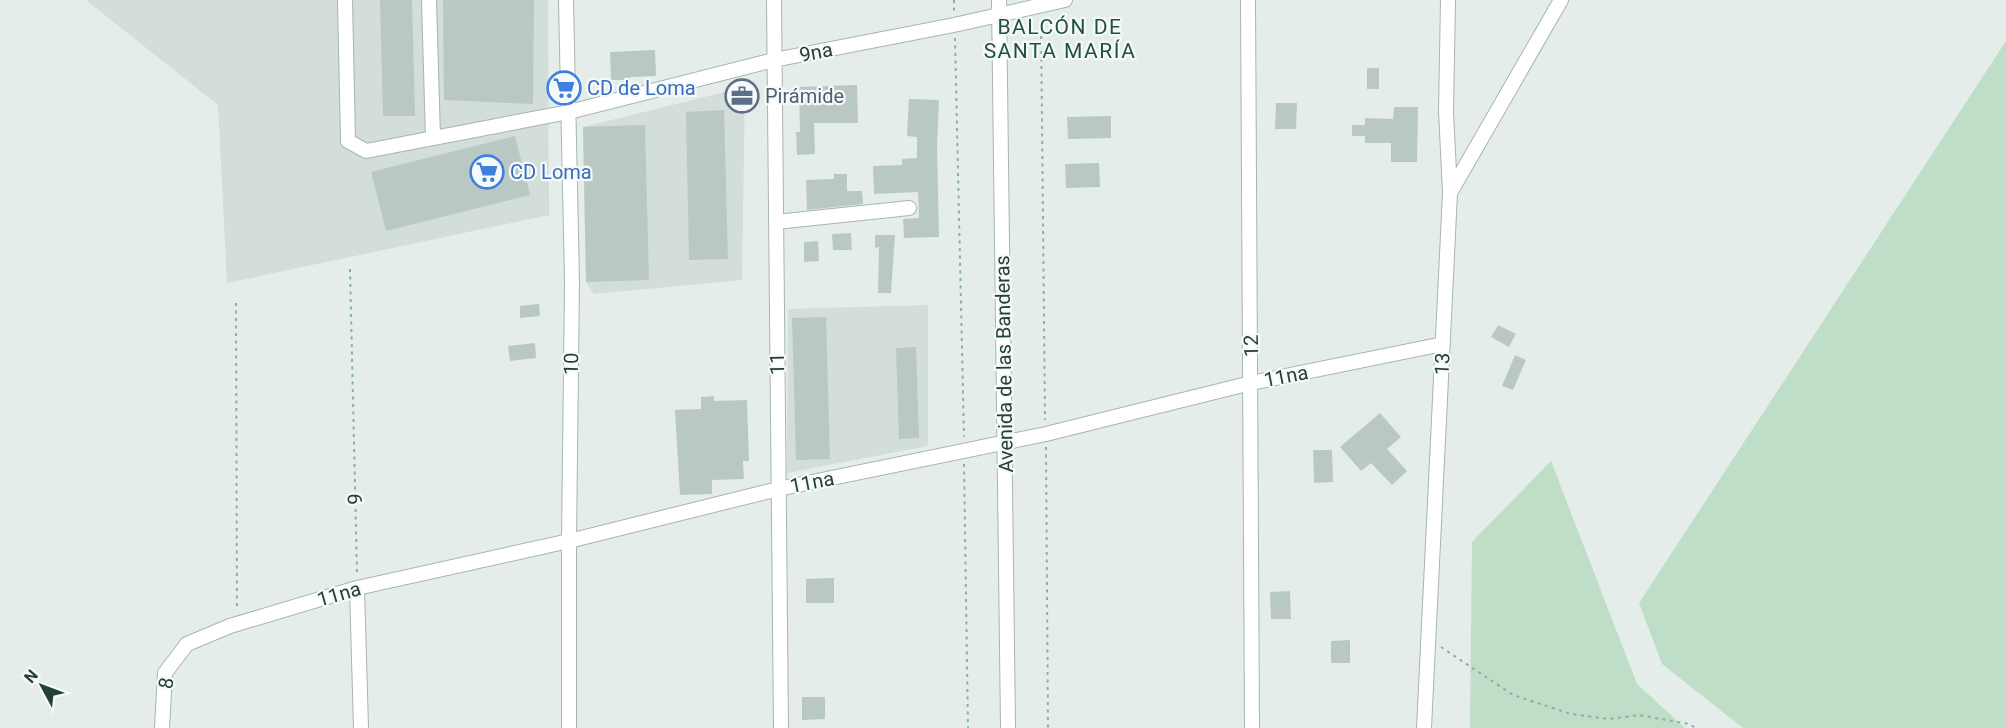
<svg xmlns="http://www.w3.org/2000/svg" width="2006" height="728" viewBox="0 0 2006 728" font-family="Roboto,sans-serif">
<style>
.built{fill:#d3ddd9}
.green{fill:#bedec8}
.building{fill:#bac8c3}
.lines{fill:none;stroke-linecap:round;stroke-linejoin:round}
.minor-casing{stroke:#a7b5b1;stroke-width:16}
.path{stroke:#86b0a5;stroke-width:2;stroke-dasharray:3 4.5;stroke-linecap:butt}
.minor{stroke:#fff;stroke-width:14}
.labels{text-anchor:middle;stroke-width:4.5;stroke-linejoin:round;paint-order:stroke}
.street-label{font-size:20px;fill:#243f39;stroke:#f5faf8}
.shop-label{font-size:20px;fill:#366cbe;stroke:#f5faf8;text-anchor:start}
.service-label{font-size:20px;fill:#4e5e75;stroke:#f5faf8;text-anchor:start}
.neighbourhood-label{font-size:21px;letter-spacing:1.5px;fill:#205147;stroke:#f5faf8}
</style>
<rect width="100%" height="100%" fill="#e5edea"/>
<path class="built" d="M86 0H548L549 215 227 283 218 105Z
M745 87 742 280 594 294 586 282 583 127Z
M928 305V446L787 473 788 309Z"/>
<path class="green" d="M2006 41V728H1743L1662 664 1639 603Z
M1551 461 1637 684 1685 728H1470L1472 542Z"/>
<path class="building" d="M380 0H412L415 116H383Z
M443 0H534L533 104 444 100Z
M655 50 656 76 630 77V80H611L610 52Z
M1367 68H1379V89H1367Z
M857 85 858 123H814L815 154 797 155 796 132H800L799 87Z
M909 99 939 100 937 145 939 237 904 238 903 219 919 218 918 192 874 194 873 166 902 165V159L917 158V137L907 136Z
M1276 103H1297L1296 129H1275Z
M1394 107H1418L1417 162H1391V143H1365V136H1352V125H1365V118L1393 119Z
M724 110 728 259 689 260 686 112Z
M1111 116V138L1068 139 1067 117Z
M645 125 649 280 586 282 583 127Z
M515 136 530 195 386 231 371 172Z
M1099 163 1100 187 1066 188 1065 164Z
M834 174H847V191H862L863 204 807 210 806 180 834 179Z
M851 233 852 250H833L832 234Z
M875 235H895L891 293H878L879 247 875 248Z
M818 241 819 261 804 262V242Z
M539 304 540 316 520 318V306Z
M826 317 830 459 796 460 792 318Z
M1498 325 1516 334 1509 347 1491 337Z
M535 343 536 358 510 361 508 346Z
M916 347 919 438 899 439 896 348Z
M1515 355 1526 360 1513 390 1502 386Z
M714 396V401L747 400 749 461H743L744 479 712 480V494L680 495 675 410 701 409V397Z
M1380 413 1401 437 1387 449 1407 471 1392 485 1371 463 1361 471 1340 447Z
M1313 450H1332L1333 482 1314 483Z
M834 578V603H806V579Z
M1290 591 1291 619H1271L1270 592Z
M1350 640V663H1331V641Z
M802 697H825V719L802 720Z"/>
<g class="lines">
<defs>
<path id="minor" d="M345 0 348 141 366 151 569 112 774 60 954 25 1065 0
M429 0 433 138
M566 0 572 282 569 541V728
M774 0 781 728
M999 0 1008 728
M1248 0 1252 728
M1450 193 1561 0
M776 222 909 208
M357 588 361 728
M162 728 165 673 187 644 230 626 357 588 569 541 778 489 1046 434 1251 383 1443 344
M1424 728 1450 193 1446 111 1448 0"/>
</defs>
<use href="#minor" class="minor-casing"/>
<path class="path" d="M954 0V11
M1041 21 1045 420
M955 38 964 437
M350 269 357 573
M236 303 237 609
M1046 447 1048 728
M964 464 968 728
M1441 647 1513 695 1571 714 1609 719 1639 715 1689 724 1696 728"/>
<use href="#minor" class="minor"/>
</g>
<defs>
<symbol id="supermarket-ring" viewBox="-11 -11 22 22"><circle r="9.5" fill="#f5faf8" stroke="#3f7fe0" stroke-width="1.5"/><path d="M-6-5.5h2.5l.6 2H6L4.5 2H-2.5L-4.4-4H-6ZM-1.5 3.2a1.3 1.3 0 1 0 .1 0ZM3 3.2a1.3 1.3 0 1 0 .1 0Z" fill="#3f7fe0"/></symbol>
<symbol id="office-ring" viewBox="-11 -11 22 22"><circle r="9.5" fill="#f5faf8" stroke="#5c6f8a" stroke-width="1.5"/><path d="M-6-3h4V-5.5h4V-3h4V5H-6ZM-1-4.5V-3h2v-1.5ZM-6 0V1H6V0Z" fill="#5c6f8a"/></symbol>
</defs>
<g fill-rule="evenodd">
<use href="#supermarket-ring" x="545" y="69" width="38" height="38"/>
<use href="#office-ring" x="723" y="77" width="38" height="38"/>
<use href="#supermarket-ring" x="468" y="153" width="38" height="38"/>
</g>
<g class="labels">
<g class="street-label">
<text transform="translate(816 52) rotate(-11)" y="7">9na</text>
<text transform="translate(1251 346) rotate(-91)" y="7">12</text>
<text transform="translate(571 364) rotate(-89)" y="7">10</text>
<text transform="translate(777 364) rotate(-91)" y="7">11</text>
<text transform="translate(1004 364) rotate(-91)" y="7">Avenida de las Banderas</text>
<text transform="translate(1442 364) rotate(-87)" y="7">13</text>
<text transform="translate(1286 376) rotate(-11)" y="7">11na</text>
<text transform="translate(812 482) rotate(-11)" y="7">11na</text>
<text transform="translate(355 499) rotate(-91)" y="7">9</text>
<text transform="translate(339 594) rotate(-16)" y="7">11na</text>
<text transform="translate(166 683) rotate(-81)" y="7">8</text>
</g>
<g class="shop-label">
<text x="587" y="95">CD de Loma</text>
<text x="510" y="179">CD Loma</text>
</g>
<g class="service-label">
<text x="765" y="103">Pirámide</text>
</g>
<g class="neighbourhood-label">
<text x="1060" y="34">BALCÓN DE<tspan x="1060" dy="24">SANTA MARÍA</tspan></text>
</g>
</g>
<g transform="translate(42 686) rotate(311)" stroke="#f5faf8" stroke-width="4.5" paint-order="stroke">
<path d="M0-4.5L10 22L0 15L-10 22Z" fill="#243f39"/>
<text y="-9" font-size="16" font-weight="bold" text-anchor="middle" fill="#243f39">N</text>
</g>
</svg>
